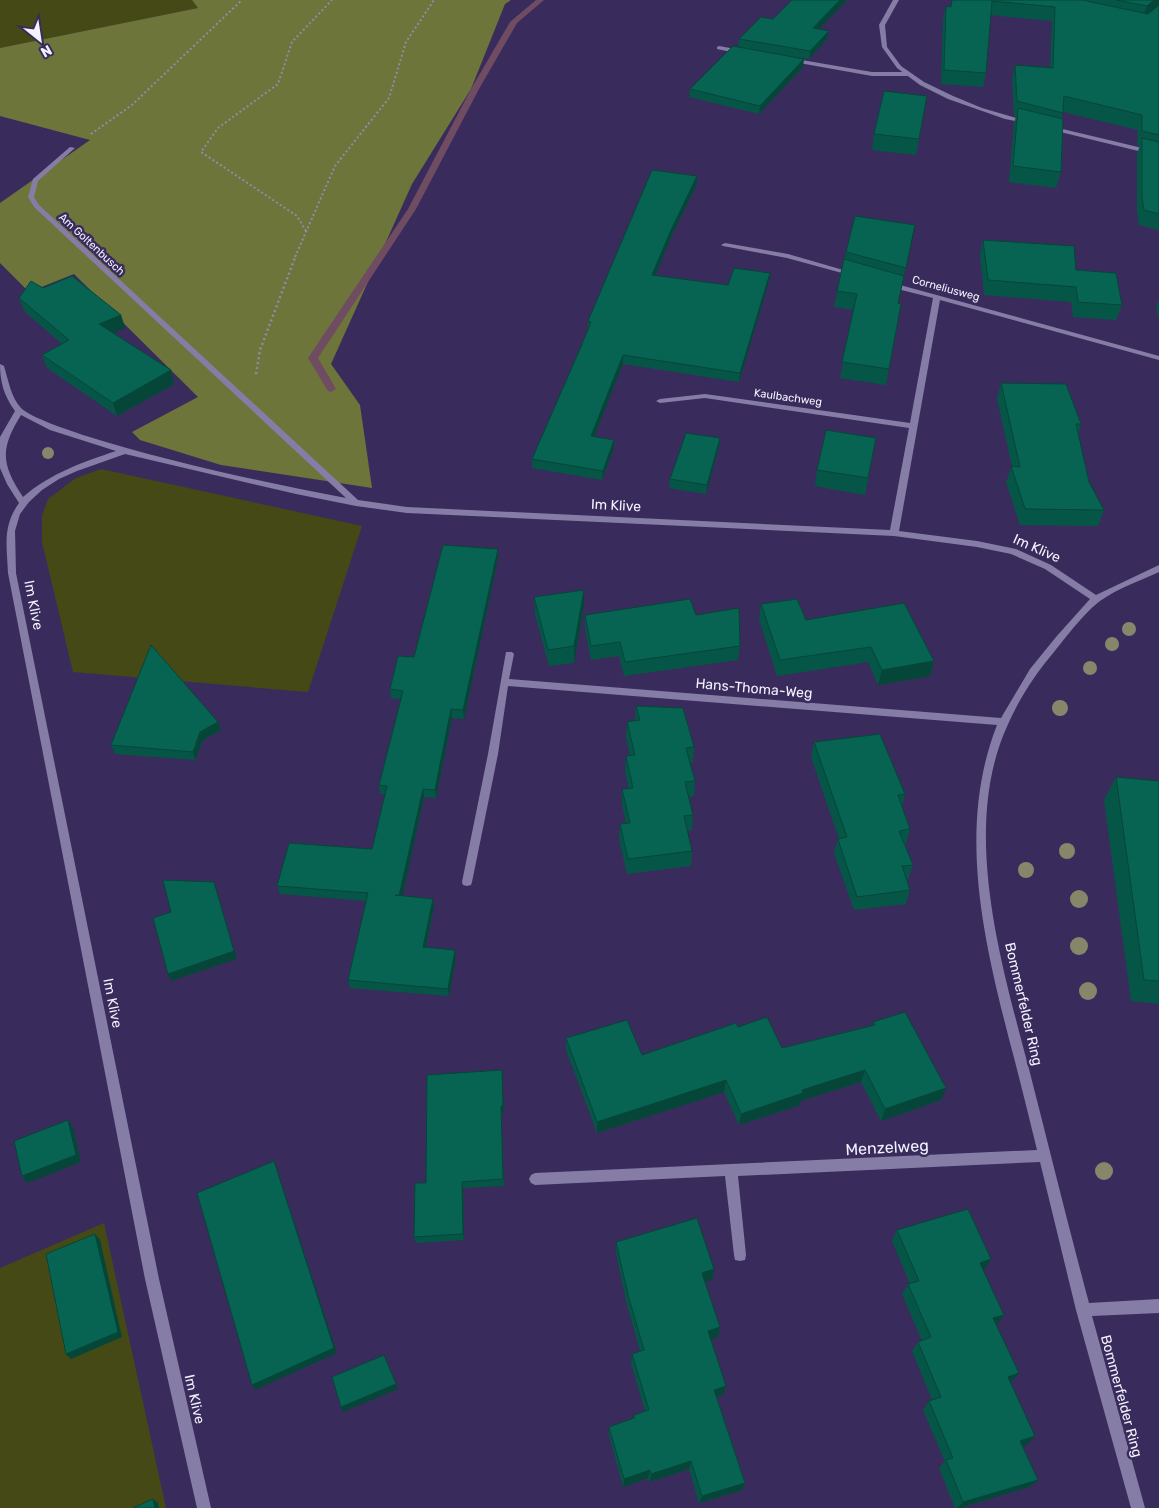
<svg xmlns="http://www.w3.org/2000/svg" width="1159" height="1508" viewBox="0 0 1159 1508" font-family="Rubik,sans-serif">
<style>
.green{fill:#444915}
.forest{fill:#6e753a}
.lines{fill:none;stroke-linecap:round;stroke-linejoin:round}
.stream{fill:#6f4c61;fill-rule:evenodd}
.path-far1{stroke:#928aa9;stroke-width:2;stroke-dasharray:2 2.5;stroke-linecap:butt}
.path{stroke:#928aa9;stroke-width:2.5;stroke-dasharray:2 3;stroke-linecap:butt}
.lane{fill:#867da7;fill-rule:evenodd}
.street{fill:#867da7;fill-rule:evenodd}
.tree{fill:#86866b}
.wall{fill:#065647}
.shaded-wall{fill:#054639}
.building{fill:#076452;stroke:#054639}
.labels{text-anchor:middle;stroke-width:5;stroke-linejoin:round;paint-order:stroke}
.far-street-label{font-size:11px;fill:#f4f2fe;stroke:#392c5c}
.street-label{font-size:14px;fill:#f4f2fe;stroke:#392c5c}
.near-street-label{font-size:16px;fill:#f4f2fe;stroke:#392c5c}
</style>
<rect width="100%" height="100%" fill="#392c5c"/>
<path class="green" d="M0 0H192L198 8 0 48Z
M101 469 362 526 308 692 73 672 42 542V516L48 499 76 478Z
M104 1223 166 1508H0V1268Z"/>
<path class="forest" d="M192 0H511L505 4 471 89 412 184 331 364 360 405 372 488 221 465 140 440 132 432 198 397 74 274 29 292 0 263V203L90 140 0 116V48L198 8Z"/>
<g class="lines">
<path class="stream" d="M536 0H544L517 23 479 89 416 209 318 358 336 389 331 392 328 391 308 358 408 209 471 89 510 22Z"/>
<path class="path-far1" d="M91 134 132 105 242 0
M306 231 297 216 201 152 218 128 278 84 292 42 332 0
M295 257 335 166 389 98 406 42 434 0"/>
<path class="path" d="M256 374 260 350 296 255"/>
<path class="lane" d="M719 46 741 50 744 52 741 54 717 49V47Z
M790 58 872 72H908L911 74 908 76H872L788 61 787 60Z"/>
<path class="street" d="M893 0H899L885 25 887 47 901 66 924 82 953 96 982 108 1030 122V124L1005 119 948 99 920 85 897 68 882 47 879 25Z
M1050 126 1159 152V156L1048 129V127Z
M70 147 75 148 38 181 34 197 39 205 358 500 407 507 890 530 909 428 705 398 660 403 656 401 660 399 705 394 910 423 933 298 886 286 885 284 889 282 1159 356V360L940 300 899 531 977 541 1016 549 1051 565 1096 595 1159 565V572C1140 581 1118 588 1100 601 1085 612 1066 637 1054 652 1031 679 1012 710 1000 744 965 845 1003 970 1029 1069 1049 1147 1068 1225 1089 1303L1159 1299V1313L1092 1316 1145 1508H1131L1076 1310 1040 1162 738 1176 746 1255 745 1260 740 1261 735 1260 734 1255 725 1176 535 1185 531 1183 529 1179 531 1175 535 1173 1037 1150C1028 1113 1019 1076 1009 1039 983 937 957 827 997 725L508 686 498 754 472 882 471 885 467 886 463 885 462 882 488 754 506 652H512L514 654 509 679 1001 718 1030 669 1056 637 1090 599 1045 569 1011 554 977 547 894 536 407 513 356 506 296 494 125 454 77 471 59 479 42 490 29 502 20 514 15 531 16 573 159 1279 211 1508H197L145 1279 8 573C7 546 2 527 19 503L7 484 0 468V437L15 411C4 396 0 382 0 364L4 366C8 379 11 398 21 408 31 418 69 430 83 435 169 462 258 481 346 498L34 207 28 197 33 179ZM21 415 50 430 116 451C83 462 51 473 23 497 1 464 0 449 21 415Z
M725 243 788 254 857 274 853 276 787 258 723 246 721 245Z"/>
</g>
<g class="tree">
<circle cx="48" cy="453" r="6"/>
<circle cx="1129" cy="629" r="7"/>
<circle cx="1112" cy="644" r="7"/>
<circle cx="1090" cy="668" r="7"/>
<circle cx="1060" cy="708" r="8"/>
<circle cx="1067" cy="851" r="8"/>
<circle cx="1026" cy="870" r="8"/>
<circle cx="1079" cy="899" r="9"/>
<circle cx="1079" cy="946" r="9"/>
<circle cx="1088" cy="991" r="9"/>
<circle cx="1104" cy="1171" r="9"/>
</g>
<path class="wall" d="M847 0 819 29 827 39 809 59 789 56 803 67 759 114 689 97 690 89 738 47 739 39 773 19Z
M952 0H1159V230L1139 225 1137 212V153L1140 146 1137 145 1138 130 1063 112 1061 119V172L1056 188 1009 182 1014 124 1016 116H1014L1012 79 1015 65 1050 68 1052 21 991 15 986 73 983 87 941 84 943 20 946 6 951 7Z
M927 96 916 155 872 150 874 134Z
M697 176V184L671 237 655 276 728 285 770 273 769 281 739 382 623 364 594 436 614 440V448L602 480 532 468V459L588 329V321Z
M915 225 898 303 889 369 886 385 840 378 854 310 834 307 837 291 846 252Z
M983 240 1076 270 1122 305 1116 320 1073 317 1071 302 984 295 980 254Z
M43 288 121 315 125 328 113 333 171 370 174 384 117 416 47 368 42 355 62 344 24 311 19 298Z
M1159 300V320L1156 307Z
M1001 383 1081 424 1078 434 1089 482 1104 510 1098 526 1020 525 1006 482 1012 466 997 399Z
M720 438 719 447 706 494 669 488 670 479Z
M876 438 865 495 815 486 817 470Z
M498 549V558L464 719 452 718 436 798 424 797 402 896 433 899 434 906 426 948 456 958 449 996 350 988 348 980 366 901 280 894 277 886 372 849 385 794H380L379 785 401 699 391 698 390 689Z
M584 590V606L574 663 549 666 535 614 534 597Z
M761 604 806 620 934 661 930 676 878 685 868 662 777 676 759 619Z
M585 615H696L740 646 738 660 624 676 619 656 591 660 585 629Z
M636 706 694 747 693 762 690 763 695 781 694 796 689 797 693 815 692 830 687 831 692 851 691 866 627 874 619 839 620 824 626 823 622 804V789H629L625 772 626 756 630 755 626 737 627 722 635 721Z
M218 722 221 730 203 740 195 760 115 754 111 745Z
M814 742 905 794 902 806 910 829 906 843 905 844 913 865 908 879H907L910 890 906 904 854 910 834 853 838 839H839L811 757Z
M1116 777 1159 781V1004L1131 1001 1104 800Z
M873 1022 941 1100 881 1121 861 1082 800 1101V1105L739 1125 724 1092 597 1133 566 1050V1038L642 1055 738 1027 782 1048 872 1025Z
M502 1070 504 1113H501L504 1186 463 1188 464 1240 416 1243 414 1237 426 1183Z
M897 1230 991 1259 983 1270 1011 1382H1010L1035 1436 1027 1445 1022 1446 1038 1480 1029 1487 960 1508H955L939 1468 945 1462 923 1410 929 1401 932 1400 912 1351 918 1342 922 1341 902 1294 908 1284H910L892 1241Z
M616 1242 714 1269 712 1280 705 1282 720 1327 718 1337 711 1339 726 1386 723 1395 717 1397 745 1483 742 1490 699 1503 689 1469 650 1482 648 1478 623 1487 609 1435V1427L633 1419 634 1415 645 1411 631 1363 632 1354 640 1351 627 1305 616 1253Z"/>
<path class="shaded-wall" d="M840 0H847L812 36 813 28Z
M1154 0H1159V6L1142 20 1147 6Z
M829 31 827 39 809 59 810 51Z
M804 59 803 67 759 114 760 106Z
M697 176V184L671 237 652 284V275L672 228Z
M770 273 769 281 739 382 740 373Z
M121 315 125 328 103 338 99 324Z
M623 355V364L591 445V436Z
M171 370 174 384 117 416 113 403Z
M720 438 719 447 706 494 707 485Z
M614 440V448L602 480 603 471Z
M498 549V558L464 719 463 710Z
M584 590V606L574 663V646Z
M934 661 930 676 878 685 882 670Z
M451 709 452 718 436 798 435 790Z
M218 722 221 730 203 740 195 760 193 752 200 732Z
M423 789 424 797 401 903 399 896Z
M214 882 237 959 171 981 168 974Z
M433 899 434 906 424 955 423 947Z
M455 950 456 958 449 996 448 989Z
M502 1070 504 1113H501L504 1186 501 1106Z
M865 1070 861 1082 800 1101V1105L739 1125 741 1114 802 1090Z
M726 1080 724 1092 597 1133V1122Z
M946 1088 941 1100 881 1121 885 1109Z
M68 1120 73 1127 81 1162 27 1183 22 1176Z
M274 1161 337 1353 255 1390 252 1385Z
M462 1182 463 1188 464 1240 463 1234Z
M95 1234 100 1240 122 1337 71 1359 66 1354Z
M991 1259 984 1270 973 1273 980 1263Z
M714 1269 712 1280 700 1284 702 1273Z
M1004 1315 997 1325 993 1318Z
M720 1327 718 1337 706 1341 708 1331Z
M1019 1373 1011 1382 1000 1386 1008 1377Z
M396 1384 398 1389 343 1412 341 1407Z
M726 1386 723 1395 712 1398 714 1390Z
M1035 1436 1027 1445 1012 1450 1020 1441Z
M691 1461 689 1469 650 1482 651 1474Z
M650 1470 648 1478 623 1487 624 1479Z
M1038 1480 1029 1487 960 1508H957L963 1502Z
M745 1483 742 1490 699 1503 702 1496Z
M153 1499 158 1503 159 1508H155Z"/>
<path class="building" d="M792 0H840L813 28 829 31 810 51 739 39 761 17 773 19Z
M952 0H1082L1148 14 1159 5V135L1142 131V115L1064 96 1063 113 1017 101 1015 65 1053 68 1055 7 992 1 986 73 944 70 946 6 951 7Z
M1116 0H1154L1147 6Z
M733 46 804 59 760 106 690 89Z
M884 91 927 96 919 139 874 134Z
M1018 108 1063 119 1061 172 1013 166Z
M1142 138 1159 142V214L1144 210 1142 197Z
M652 170 697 176 672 228 652 275 728 285 734 268 770 273 740 373 623 355 591 436 614 440 603 471 532 459 580 349 591 322 588 321Z
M855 216 915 225 906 268 846 252Z
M983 240 1074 246 1076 270 1116 273 1122 305 1078 302 1076 287 988 280Z
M844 259 904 276 898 303 901 304 889 369 842 362 857 294 837 291Z
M72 276 121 315 99 324 171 370 113 403 42 355 69 340 19 298 31 281 43 288Z
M1001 383 1066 384 1081 424H1076L1089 482 1104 510 1025 509 1011 466 1020 467Z
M826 430 876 438 868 478 817 470Z
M686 433 720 438 707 485 670 479Z
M443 545 498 549 463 710 451 709 435 790 423 789 399 896 395 895 433 899 423 947 455 950 448 989 348 980 368 893 277 886 289 843 372 849 387 786 379 785 403 691 390 689 398 656 414 657Z
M584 590 574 646 548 650 534 597Z
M690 599 696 615 739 608 740 646 625 662 620 642 591 646 585 615Z
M797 599 806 620 904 603 934 661 882 670 871 647 780 660 761 604Z
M151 645 218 722 200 732 193 752 111 745Z
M636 706 683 708 694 747 686 748 695 781 685 782 693 815 684 816 692 851 628 859 620 824 630 823 622 789 633 788 626 756 635 755 627 722 640 720Z
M880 734 905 794 898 795 910 829 899 831 913 865 902 866 910 890 857 897 838 839 847 837 814 742Z
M1116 777 1159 781V981L1144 980Z
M163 880 214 882 234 951 168 974 153 918 171 912Z
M905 1012 946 1088 885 1109 865 1070 802 1090 803 1093 741 1114 726 1080 597 1122 566 1038 627 1020 642 1055 736 1023 738 1027 767 1017 782 1048 875 1025 873 1022Z
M502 1070 503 1106H501L503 1179 462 1182 463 1234 414 1237 415 1183H426L427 1075Z
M68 1120 76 1155 22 1176 14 1141Z
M274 1161 334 1348 252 1385 197 1193Z
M968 1209 991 1259 980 1263 1004 1315 993 1318 1019 1373 1008 1377 1035 1436 1020 1441 1038 1480 963 1502 946 1460 953 1458 929 1401 941 1397 918 1342 931 1337 908 1284 919 1281 897 1230Z
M697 1218 714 1269 702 1273 720 1327 708 1331 726 1386 714 1390 745 1483 702 1496 691 1461 651 1474 650 1470 624 1479 609 1427 634 1418V1415L649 1410 632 1354 644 1350 628 1295 616 1242Z
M95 1234 118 1332 66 1354 46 1254Z
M384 1355 396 1384 341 1407 332 1377Z
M153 1499 155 1508H133Z"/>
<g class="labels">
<g class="far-street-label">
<text transform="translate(92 244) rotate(43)" y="4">Am Goltenbusch</text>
<text transform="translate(946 288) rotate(15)" y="4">Corneliusweg</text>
<text transform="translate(788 397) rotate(8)" y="4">Kaulbachweg</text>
</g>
<g class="street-label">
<text transform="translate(616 505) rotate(3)" y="5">Im Klive</text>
<text transform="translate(1037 548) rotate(24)" y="5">Im Klive</text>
<text transform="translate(34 605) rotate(79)" y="5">Im Klive</text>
<text transform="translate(754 688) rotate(5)" y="5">Hans-Thoma-Weg</text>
<text transform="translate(113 1003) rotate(79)" y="5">Im Klive</text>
<text transform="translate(1024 1004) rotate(77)" y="5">Bommerfelder Ring</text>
<text transform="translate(1122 1396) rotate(75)" y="5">Bommerfelder Ring</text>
<text transform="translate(195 1399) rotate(77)" y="5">Im Klive</text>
</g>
<g class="near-street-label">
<text transform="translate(887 1147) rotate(-3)" y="6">Menzelweg</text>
</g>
</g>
<g transform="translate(40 40) rotate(150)" stroke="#392c5c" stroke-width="4" paint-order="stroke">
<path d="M0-4L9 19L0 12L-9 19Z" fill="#f4f2fe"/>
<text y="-8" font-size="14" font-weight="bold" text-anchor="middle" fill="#f4f2fe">N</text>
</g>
</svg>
